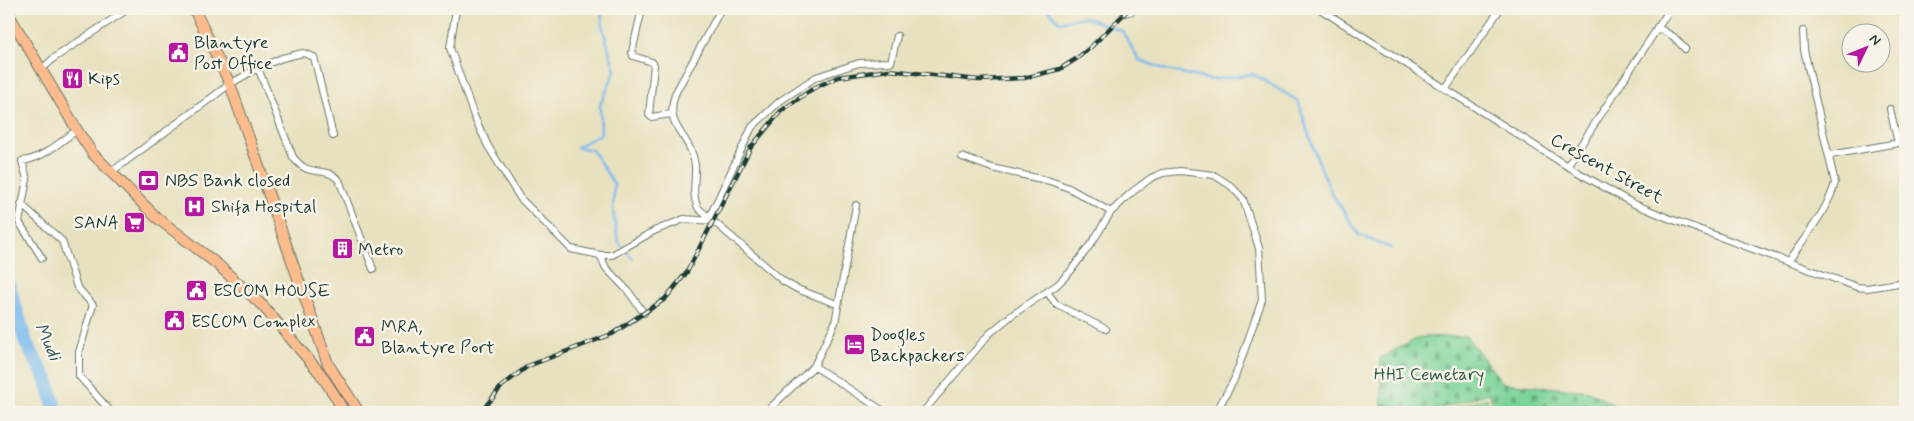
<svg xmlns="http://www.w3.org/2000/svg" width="1914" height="421" viewBox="0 0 1914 421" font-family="Mynerve,sans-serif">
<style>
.green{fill:#7ad399;stroke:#4c8866}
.cemetery{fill:url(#cemetery-stones);stroke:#4c8866}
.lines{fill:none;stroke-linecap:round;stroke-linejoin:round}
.stream{stroke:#78b9ed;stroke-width:2.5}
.river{stroke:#78b9ed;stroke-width:14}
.minor-casing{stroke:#657665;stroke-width:8}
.trunk-casing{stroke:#657665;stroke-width:12}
.minor{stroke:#fff;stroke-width:6}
.trunk{stroke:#fbbb8d;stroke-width:10}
.rail-casing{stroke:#1f3d34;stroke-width:4.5}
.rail{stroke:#f7f3e8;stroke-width:2.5;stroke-dasharray:8;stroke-linecap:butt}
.labels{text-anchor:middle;stroke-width:5;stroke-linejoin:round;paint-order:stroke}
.poi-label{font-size:18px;fill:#1f3d34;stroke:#f7f3e8;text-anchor:start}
.street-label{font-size:18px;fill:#1f3d34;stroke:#f7f3e8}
.park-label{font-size:18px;fill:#315b48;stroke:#f7f3e8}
.water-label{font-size:19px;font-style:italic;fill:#355c62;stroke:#f7f3e8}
</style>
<defs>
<pattern id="cemetery-stones" width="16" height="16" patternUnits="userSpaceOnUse" patternTransform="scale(1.25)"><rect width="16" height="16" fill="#7ad399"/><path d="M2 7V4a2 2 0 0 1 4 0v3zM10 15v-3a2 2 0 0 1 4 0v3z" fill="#63ac7e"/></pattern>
</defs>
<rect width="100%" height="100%" fill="#f7f3e8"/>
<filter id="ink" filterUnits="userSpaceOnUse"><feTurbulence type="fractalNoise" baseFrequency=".02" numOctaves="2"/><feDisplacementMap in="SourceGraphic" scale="10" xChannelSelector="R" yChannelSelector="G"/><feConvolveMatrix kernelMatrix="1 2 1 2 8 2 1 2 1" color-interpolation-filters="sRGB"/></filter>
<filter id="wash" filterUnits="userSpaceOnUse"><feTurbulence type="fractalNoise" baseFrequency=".0096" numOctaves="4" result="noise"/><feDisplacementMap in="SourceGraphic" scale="20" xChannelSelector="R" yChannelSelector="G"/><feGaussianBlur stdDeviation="1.12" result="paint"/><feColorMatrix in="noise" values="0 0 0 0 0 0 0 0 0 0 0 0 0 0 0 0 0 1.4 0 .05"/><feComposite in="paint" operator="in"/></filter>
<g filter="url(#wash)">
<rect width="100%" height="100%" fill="#e8e1bf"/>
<path class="green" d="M1487 398 1489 412H1442Z"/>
<path class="cemetery" d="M1466 336 1503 383 1589 391 1626 412H1493L1490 393 1429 412H1382L1380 358 1420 337Z"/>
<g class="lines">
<path class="stream" d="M601 9 603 29 615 71 600 105 601 134 577 147 592 150 614 184 613 211 618 241 633 259
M1048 9 1059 22 1084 17 1122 31 1139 60 1167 70 1211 80 1253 74 1298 101 1313 148 1331 192 1359 235 1391 248"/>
<path class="river" d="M9 285 26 343 47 380 56 412"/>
</g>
</g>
<g filter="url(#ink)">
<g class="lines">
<defs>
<path id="minor" d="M456 9 450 48 474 116 488 146 520 198 571 249 600 255H612L654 231 684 219 713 221
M642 9 632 52 633 56 652 62 654 65 649 115 651 117 671 114
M721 9 676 92C662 128 691 133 695 165 696 180 691 194 698 208L783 281 797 289 837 304
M1320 9 1567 166 1632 203 1668 218 1857 287 1867 288 1905 282
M1125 13 1132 11 1135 9
M1657 27 1674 37 1685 49
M258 68 293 157C310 180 323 164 339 180L373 269
M41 70 54 58 128 9
M1445 89 1500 9
M1830 155 1898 143 1890 109
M962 157 992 168 1050 181 1069 188 1111 212
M1567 166 1670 9
M110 173 230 84 258 68 282 58 303 53 314 57 333 136
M21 204 62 241 77 287 93 305 79 352V376L111 412
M709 218 752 127 780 101 816 77 859 63 891 62 897 36
M600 255 606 268 628 291 644 313
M42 258 19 222 27 179 22 161C42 159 60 142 77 130
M1788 262C1804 238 1828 210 1835 183L1804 50 1803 31
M1047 292 1057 305 1106 329
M814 366 885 412
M766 412 814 366 835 323 856 205
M923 412 989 334 1012 315 1057 285 1070 272 1093 241 1111 212 1131 193 1151 178 1163 173 1180 171 1214 175 1231 186 1243 199 1259 248 1262 300 1234 380 1216 412"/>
<path id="trunk" d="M194 9 230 84 328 364 359 412
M9 15 77 130 93 154 156 217 217 264 263 306 320 373 335 396 344 412"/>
</defs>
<use href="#minor" class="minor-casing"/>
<use href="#trunk" class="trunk-casing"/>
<use href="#minor" class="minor"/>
<use href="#trunk" class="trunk"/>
<defs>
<path id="rail" d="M481 412 502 386 528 366 612 334 665 299 687 272 751 147 781 111 814 88 838 77 889 70 978 80 1024 78 1060 69 1076 59 1091 47 1129 9"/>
</defs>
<use href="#rail" class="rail-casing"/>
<use href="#rail" class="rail"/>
</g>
</g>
<defs>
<symbol id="civic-square" viewBox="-11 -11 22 22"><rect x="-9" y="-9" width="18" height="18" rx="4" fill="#b5179e" stroke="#f7f3e8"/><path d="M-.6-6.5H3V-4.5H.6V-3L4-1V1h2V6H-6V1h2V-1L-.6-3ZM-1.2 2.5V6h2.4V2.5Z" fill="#fff"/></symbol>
<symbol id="restaurant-square" viewBox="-11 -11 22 22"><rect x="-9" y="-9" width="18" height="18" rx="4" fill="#b5179e" stroke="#f7f3e8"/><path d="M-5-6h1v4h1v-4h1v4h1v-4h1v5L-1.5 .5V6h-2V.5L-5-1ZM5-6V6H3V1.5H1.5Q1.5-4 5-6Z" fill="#fff"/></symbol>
<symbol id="bank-square" viewBox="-11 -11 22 22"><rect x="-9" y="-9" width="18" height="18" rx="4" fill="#b5179e" stroke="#f7f3e8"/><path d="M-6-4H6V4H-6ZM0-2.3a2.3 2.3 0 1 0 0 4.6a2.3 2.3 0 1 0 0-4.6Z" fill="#fff"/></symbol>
<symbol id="hospital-square" viewBox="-11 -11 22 22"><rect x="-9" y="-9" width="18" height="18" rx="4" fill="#b5179e" stroke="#f7f3e8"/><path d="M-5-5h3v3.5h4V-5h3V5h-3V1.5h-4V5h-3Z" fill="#fff"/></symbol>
<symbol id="supermarket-square" viewBox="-11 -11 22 22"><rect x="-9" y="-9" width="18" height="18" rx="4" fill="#b5179e" stroke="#f7f3e8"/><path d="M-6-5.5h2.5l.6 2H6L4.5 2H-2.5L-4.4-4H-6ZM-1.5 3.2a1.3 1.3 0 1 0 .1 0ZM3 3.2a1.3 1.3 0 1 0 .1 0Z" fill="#fff"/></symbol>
<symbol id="building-square" viewBox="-11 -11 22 22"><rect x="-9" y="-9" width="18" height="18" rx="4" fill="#b5179e" stroke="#f7f3e8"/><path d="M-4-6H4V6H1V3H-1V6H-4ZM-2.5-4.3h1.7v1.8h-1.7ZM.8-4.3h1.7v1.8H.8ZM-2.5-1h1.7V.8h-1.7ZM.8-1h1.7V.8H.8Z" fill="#fff"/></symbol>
<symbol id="hotel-square" viewBox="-11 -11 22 22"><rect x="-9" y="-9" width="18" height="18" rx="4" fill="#b5179e" stroke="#f7f3e8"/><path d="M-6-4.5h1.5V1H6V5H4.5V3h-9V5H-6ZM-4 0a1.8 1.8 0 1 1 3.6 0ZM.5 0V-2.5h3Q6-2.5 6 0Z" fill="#fff"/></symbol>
</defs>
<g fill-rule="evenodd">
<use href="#civic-square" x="166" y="40" width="25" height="25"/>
<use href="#restaurant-square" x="60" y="66" width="25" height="25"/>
<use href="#bank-square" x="136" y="168" width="25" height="25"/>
<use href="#hospital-square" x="182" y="194" width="25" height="25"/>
<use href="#supermarket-square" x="122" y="210" width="25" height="25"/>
<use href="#building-square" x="330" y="236" width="25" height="25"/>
<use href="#civic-square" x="184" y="278" width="25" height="25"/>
<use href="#civic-square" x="162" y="308" width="25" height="25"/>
<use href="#civic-square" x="352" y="324" width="25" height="25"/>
<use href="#hotel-square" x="842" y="332" width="25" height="25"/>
</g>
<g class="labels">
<g class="poi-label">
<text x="194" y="48">Blantyre<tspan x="194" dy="21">Post Office</tspan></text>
<text x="88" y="84">Kips</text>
<text x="165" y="186">NBS Bank closed</text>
<text x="211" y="212">Shifa Hospital</text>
<text x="119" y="228" text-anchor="end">SANA</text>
<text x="358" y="255">Metro</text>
<text x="213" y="296">ESCOM HOUSE</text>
<text x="191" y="327">ESCOM Complex</text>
<text x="381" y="332">MRA,<tspan x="381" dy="21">Blantyre Port</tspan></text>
<text x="870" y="340">Doogles<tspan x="870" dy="21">Backpackers</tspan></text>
</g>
<g class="street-label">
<text transform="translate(1607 168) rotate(29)" y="6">Crescent Street</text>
</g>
<g class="park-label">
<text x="1429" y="380">HHI Cemetary</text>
</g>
<g class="water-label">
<text transform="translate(49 341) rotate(65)" y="7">Mudi</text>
</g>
</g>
<rect width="1914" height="421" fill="none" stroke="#f7f3e8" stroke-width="30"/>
<g transform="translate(1866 48) rotate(47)"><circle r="24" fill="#f7f3e8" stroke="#a1aaa0"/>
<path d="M0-4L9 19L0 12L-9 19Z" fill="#b5179e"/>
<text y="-8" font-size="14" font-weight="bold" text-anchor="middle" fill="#1f3d34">N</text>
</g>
</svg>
